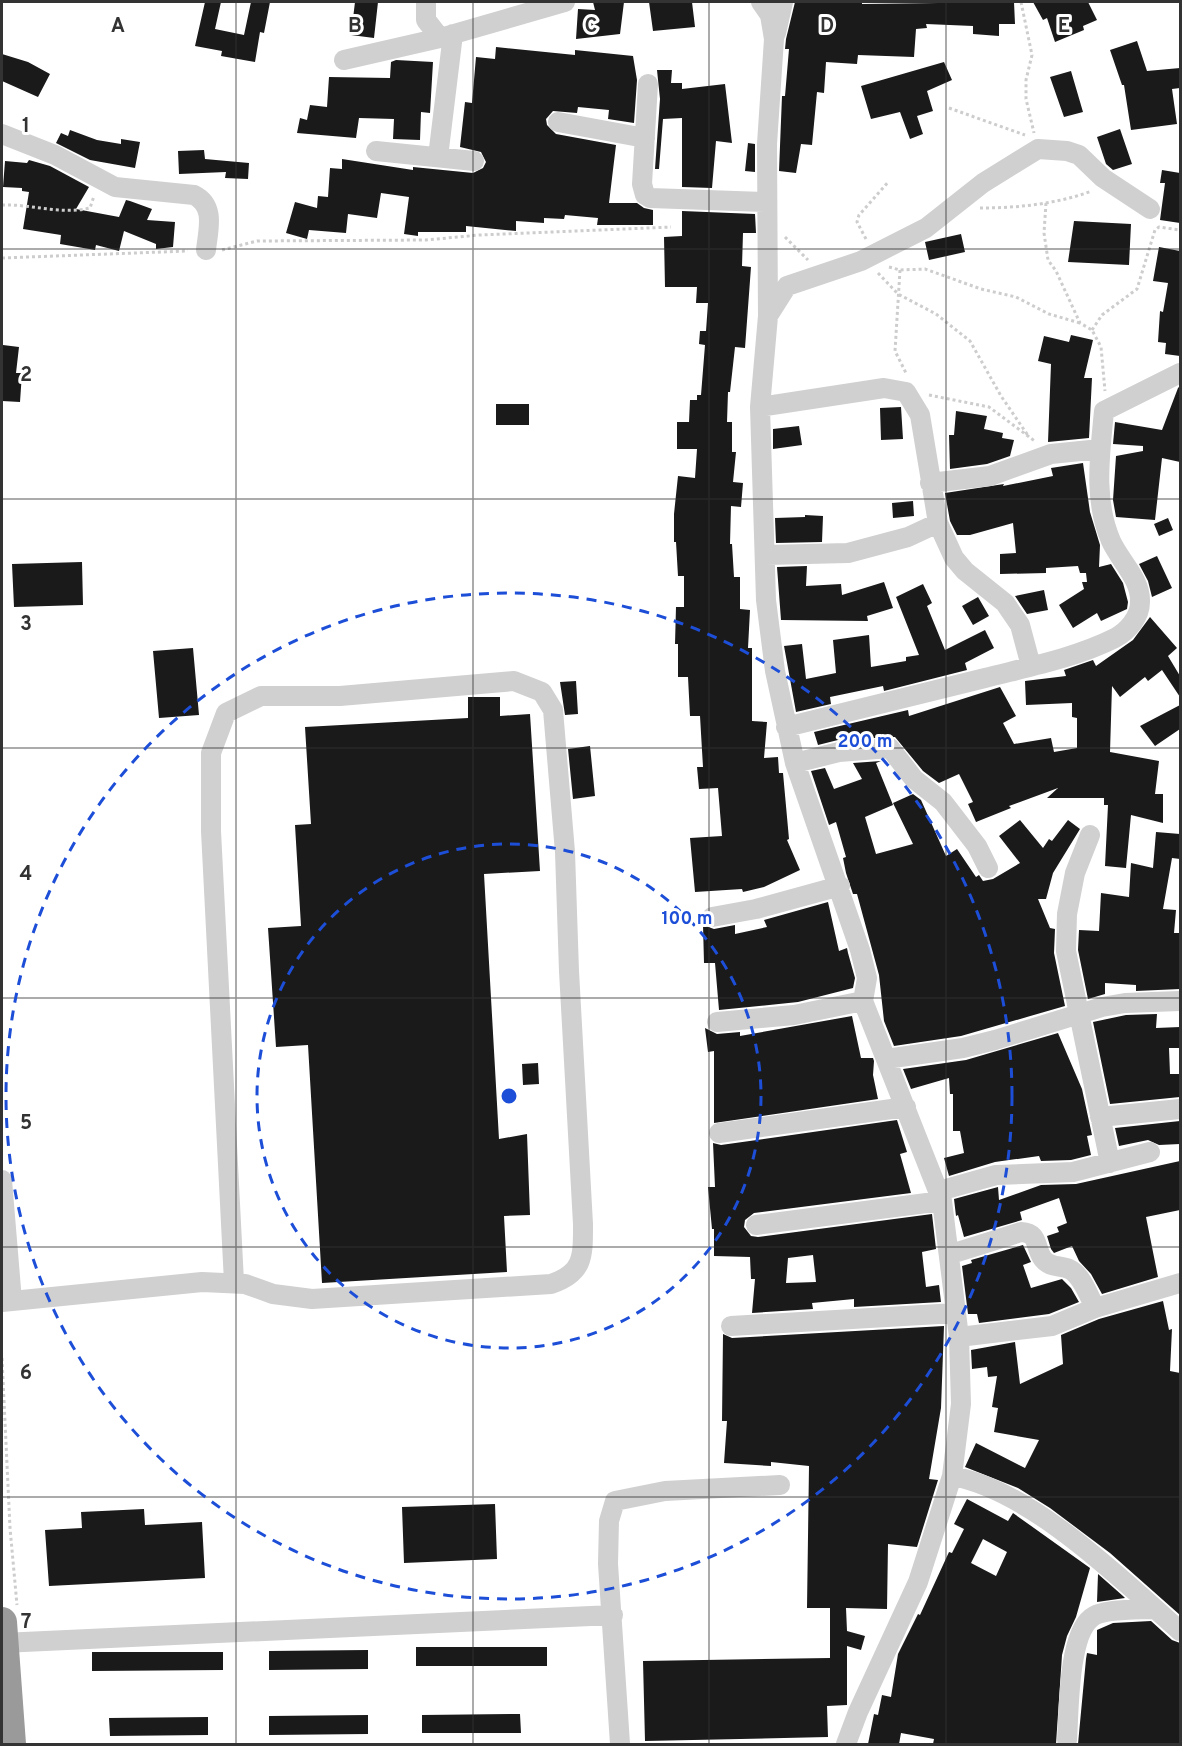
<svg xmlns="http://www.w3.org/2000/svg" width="1182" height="1746" viewBox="0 0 1182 1746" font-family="Overpass,sans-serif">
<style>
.building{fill:#1a1a1a;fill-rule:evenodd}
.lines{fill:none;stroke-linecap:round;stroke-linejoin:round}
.path{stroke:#cdcdcd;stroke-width:3;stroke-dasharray:3 3;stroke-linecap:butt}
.minor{stroke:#d0d0d0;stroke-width:20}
.highway{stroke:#9a9a9a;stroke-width:30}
.grid{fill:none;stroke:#333;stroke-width:1.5;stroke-opacity:0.55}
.ring{fill:none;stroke:#1d4ed8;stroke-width:3;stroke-dasharray:10 8}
.grid-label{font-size:20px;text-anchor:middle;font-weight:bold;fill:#333;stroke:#fff;stroke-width:6;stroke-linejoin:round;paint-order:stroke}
.centre{fill:#1d4ed8;stroke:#fff;stroke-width:3}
.ring-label{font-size:18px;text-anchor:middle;font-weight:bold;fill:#1d4ed8;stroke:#fff;stroke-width:6;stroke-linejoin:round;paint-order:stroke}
</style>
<rect width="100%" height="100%" fill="#fff"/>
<path class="building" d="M205 2H221L215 29 244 35 251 2H270L264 33 260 32 255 62 221 56 222 51 195 46Z
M355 2H378L374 38 351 35Z
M593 2H624L620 34 576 39 578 9 595 10Z
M649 2H692L695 27 653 31Z
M795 2H862V4L1014 2 1015 24H999V36L973 34V26L926 24 927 28 916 29 914 57 858 55 857 64 826 62 824 93 817 92 812 145 801 144 796 173 779 171 782 96H785L789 49H785L786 39Z
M1033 2H1088L1097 20 1083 26 1084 30 1055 42 1047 18 1043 20Z
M1137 41 1147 71 1180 68V88L1172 89 1177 124 1131 130 1124 85H1122L1110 50Z
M496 47 575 55V50L633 56 637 80 634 123 608 119 609 110 578 107 577 113 553 111 546 119 547 125 556 134 616 145 609 203H637L644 208 653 210V225H597L598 218 565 215 564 219 544 218V223L516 221V231L466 226V232H418V236L404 234 409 197 381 193 377 218 348 214 346 233 309 230 307 239 286 233 295 202 317 208 318 196 328 197 330 168 342 169V159L413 170V167L473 173 483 168 486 162 481 152 460 147 465 102 472 103 476 57 495 59Z
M2 54 28 62 50 74 38 97 2 81Z
M396 60 433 62 430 113 421 112 420 140 393 139 394 119 359 118 356 138 297 133 300 118 307 120 310 105 327 107 329 77 390 78 391 62Z
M944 62 952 80 927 91 933 111 917 116 923 134 910 139 900 112 871 119 861 86Z
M657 70H672L671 83H682V89L725 84 732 143 716 141 712 188 682 187V118L663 119 659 169H655L660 99Z
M1071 71 1083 112 1064 117 1050 77Z
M1120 129 1132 164 1113 170 1106 164 1097 137Z
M70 130 97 140 121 144V139L140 142 135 168 90 160 56 143 61 133 68 136Z
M748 143 755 144V172L745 171Z
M204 150 205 159 249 163 248 179 225 178 226 172 179 174 178 151Z
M29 160 50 166 89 187 76 209 119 217 126 200 130 201 152 209 147 220 175 222 173 247 156 249V244L124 231 119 251 96 245 95 250 60 244 61 235 23 229 29 192 22 191V188L3 187 5 161 27 163Z
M1162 170 1180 173V223L1160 220 1165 183H1160Z
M682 211 755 214 756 233H743L742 266 751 267 745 348 735 347 730 392H728L727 422H732V452H736L733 482 743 483 741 507 731 506 730 544H732L734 577H740V609L750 610 748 648H752V721L767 722 764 758 778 757 779 773H783L789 839 787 840 800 870 764 887 743 892 742 889 695 892 690 838 722 836 718 788 699 789 697 767H703L700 716H690L688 677H678V644H675L676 607H684V576H678L676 542H674V514L678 476 695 478 697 449H677V422H689L690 400H697V395H701L705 345 699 344 700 331H706L708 303H696L697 287H665L664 237 682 236Z
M1074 221 1131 224 1129 265 1068 262Z
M961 234 965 252 929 260 925 242Z
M1159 247 1180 251V356L1165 354 1166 343 1158 342 1160 311 1163 312 1168 283 1153 281Z
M1071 335 1093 340 1084 378H1092L1089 438 1048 442 1051 364 1038 361 1044 336 1069 342Z
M3 345 19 347 16 373H22L20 402 2 401Z
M1180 386V462L1162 458 1155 520 1116 517 1113 500 1116 456 1143 451V446L1113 444 1115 422 1162 430 1178 388Z
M496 404H529V425H496Z
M901 407 903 439 881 440 880 408Z
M956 411 987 416 984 429 1003 433 1002 438 1014 440 1010 456 987 464 950 469 949 435H954Z
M799 426 802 445 773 449V429Z
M1083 463 1090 512 1100 545 1099 567 1111 564 1123 583 1128 602 1127 609 1101 621 1097 613 1073 628 1059 605 1084 589 1082 582H1087L1086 573H1080L1078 566 1046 568V573L1000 574V554L1016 553 1013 523 970 535H957L950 521 945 493 1004 484 1003 486 1053 476 1051 468Z
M913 501 914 516 893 518 892 503Z
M805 515 823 516 822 542 776 543 775 518 805 517Z
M1168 518 1173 530 1159 536 1154 524Z
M1157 556 1172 588 1152 597 1148 581 1139 564Z
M82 562 83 605 14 607 12 564Z
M807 566 806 586 841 584 842 595 884 582 893 608 867 616 868 621 781 620 777 567Z
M923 584 932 603 927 606 945 650 985 630 994 648 965 663 967 670 884 691 883 686 830 697 831 704 796 712 784 646 802 644 806 679 836 673 833 640 869 635 871 667 906 661V657L919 655 896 597Z
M1044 590 1048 610 1027 614 1015 596Z
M978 597 989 616 973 625 962 606Z
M1150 617 1177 648 1168 656 1180 676V697L1162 670 1148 681 1145 677 1120 697 1112 686 1110 752 1159 761 1155 794H1163V823L1131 815 1126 868 1105 866 1108 805H1104V798H1047L1058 788 1009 806 1011 808 976 822 968 804 973 802 959 774 939 783 923 771 895 737 838 740 818 745 814 732 908 710 909 716 1000 687 1016 716 1003 723 1014 744 1051 738 1054 752 1077 748V718L1072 717V703L1026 705 1025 681 1066 676 1064 670 1093 660 1096 666 1133 640Z
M193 648 199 715 159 718 153 651Z
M576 681 578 714 565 715 560 682Z
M468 697H500V716L530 714 540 871 484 874 499 1139 527 1134 530 1215 504 1216 507 1272 322 1283 308 1045 276 1047 268 928 301 926 295 825 311 824 305 727 468 718Z
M1180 705V729L1155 746 1140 726Z
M590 746 595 796 573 799 568 749Z
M881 761 876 763 893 805 865 817 876 854 913 844 893 803 913 794 921 800 946 856 957 849 976 877 979 875 983 881 993 879 1020 863 999 836 1020 820 1043 848 1049 839 1052 841 1068 820 1080 829 1053 873 1046 899H1038L1050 928 1055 929 1054 953 1065 1006 961 1036 894 1046 884 1021 879 975 857 894H853L846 873 843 858 846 857 836 822 829 825 811 771 825 768 834 789 862 779 853 763Z
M1156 832 1180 834V859L1172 858 1163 909 1176 910 1174 933H1180V989L1136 991V985L1105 983V994L1088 999 1078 950 1079 930 1099 931 1101 893 1129 897 1131 863 1153 868Z
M828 902 839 951 847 948 848 953 855 978 853 988 798 1002 719 1010 715 963H704L703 925 714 929 735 925V934L767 927 764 920Z
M1157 1014 1156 1028 1180 1027V1048H1169L1170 1074H1180V1097L1110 1104 1093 1022 1126 1015Z
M852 1016 861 1058H873L874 1061 873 1075 878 1099 714 1123V1051L708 1052 705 1028 717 1034 740 1032V1036Z
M1058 1033 1082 1089 1092 1135 1087 1136 1091 1155 1071 1160 1041 1161 1039 1156 995 1162 949 1176 944 1158 964 1153 960 1131H953V1094H950L949 1078 911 1089 903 1069 966 1060Z
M538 1063 539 1084 523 1085 522 1064Z
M897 1120 907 1152 900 1154 911 1193 754 1213 745 1220 744 1227 751 1236 758 1237 932 1214 936 1249 922 1252 926 1287 939 1285 941 1302 854 1307V1299L812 1303 813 1309 752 1313 755 1279H751L750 1257 714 1256V1229H712L708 1187H715L713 1143 721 1145ZM813 1255 816 1282 786 1283 788 1258Z
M1180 1121V1144L1159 1145 1148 1140 1119 1146 1115 1128Z
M1180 1161V1210L1146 1217 1158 1277 1102 1294 1091 1274 1079 1261 1072 1246 1054 1253 1051 1249 1047 1236 1059 1232 1057 1227 1067 1223 1059 1198 1020 1212 1022 1220 964 1237 958 1215 956 1216 954 1199 998 1187 999 1200 1041 1185 1076 1184Z
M1023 1245 1031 1262 1023 1265 1031 1288 1062 1279 1071 1288 1079 1302 1049 1314 979 1323 977 1314H968L962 1266 972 1263 971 1260Z
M1163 1301 1169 1330 1172 1329 1170 1371 1180 1373V1615L1110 1553 1050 1508 1018 1488 965 1467 976 1443 1025 1468 1039 1440 994 1432 998 1408 992 1407 997 1376 988 1377 987 1367 972 1369 971 1350 1015 1342 1020 1384 1063 1364 1061 1335 1099 1319Z
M944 1326 941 1408 929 1479 938 1480 917 1547 888 1544 887 1609 846 1608 847 1631 865 1636 861 1650 847 1646V1705L827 1706 828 1737 645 1741 643 1661 830 1658V1608H807L809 1466 771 1462V1466L724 1463 727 1421H722L723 1334 732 1338Z
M967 1499 1008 1521 1013 1513 1090 1568 1076 1617 1067 1636 1062 1655 1056 1744H933L934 1739 901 1733 899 1744H868L874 1714 878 1715 882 1695 891 1697 898 1654 918 1614 920 1615 949 1552 952 1553 964 1529 954 1524ZM983 1539 1007 1552 996 1576 971 1563Z
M495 1504 497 1559 404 1563 402 1507Z
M144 1509 145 1525 202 1522 205 1578 49 1586 45 1530 82 1528 81 1512Z
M1098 1574 1123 1596 1125 1598 1097 1602Z
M1151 1621 1172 1640 1180 1643V1744H1078L1086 1659 1087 1653 1097 1655V1630L1113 1623Z
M416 1647H547V1666H416Z
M368 1650V1669L269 1670V1651Z
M92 1652H223V1670L92 1671Z
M520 1714 521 1733H422V1715Z
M368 1715V1734L269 1735V1716Z
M208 1717V1735L110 1736 109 1718Z"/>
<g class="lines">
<path class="path" d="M1021 2 1032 55 1026 80V99L1034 133
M949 108 1025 135
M1046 203 1044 233 1048 260 1056 271 1080 323 1092 330 1101 347 1105 391
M2 205C32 204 61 215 90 208L94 196
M980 208C1018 208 1056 204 1092 191
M785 237 808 260
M866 239 857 222 859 215 889 181
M222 250 257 241 426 240 479 235 671 227
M2 258 188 251
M889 267 900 270 925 269 981 289 1016 297 1049 314 1080 323
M900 270 895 351 906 373
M878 273 898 294 936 314 970 341 1001 396 1029 437
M1092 330 1102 315 1137 289 1155 230 1159 227 1180 230
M929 395 989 407 1036 442
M2 1358 10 1528 17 1605"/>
<path class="minor" d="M426 2V20L440 38
M761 2 770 15 774 39 767 144 768 316 760 407 766 600 775 671 795 763 860 950 867 978 863 1001 942 1201 959 1337 961 1404 952 1476 918 1582 858 1712 846 1744
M776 33 783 2
M344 60 440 38 565 2
M648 84 642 184 645 195 650 198 766 202
M558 122 645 138
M2 134 55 155 115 187 194 195C216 206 208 230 206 250
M376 151 474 161
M438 157 453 34
M768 316 787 286 861 261 926 228 983 183 1038 149 1067 151 1079 155 1103 178 1150 209
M760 407 884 388 906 392 920 415 938 523 954 558 965 571 1005 603 1020 625 1031 666
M930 483 990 476 1051 454 1100 449
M766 555 848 553 908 537 938 523
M786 727C852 711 918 695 985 678 1028 667 1075 658 1115 638 1128 631 1140 617 1140 602 1141 579 1120 561 1111 541 1093 500 1100 454 1104 411L1180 373
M795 763 839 752 890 748 914 779 943 802 977 846 988 868
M1090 835 1075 873 1067 914 1066 951 1110 1163
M712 917 756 909 840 886
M717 1022 794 1015 863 1001
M886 1059 963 1048 995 1040 1102 1007 1125 1003 1180 1001
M1100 1117 1180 1109
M719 1133 906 1107
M2 1180 12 1301
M939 1191 996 1175 1073 1172 1150 1152
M756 1225 942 1201
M951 1254 1021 1232C1040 1233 1034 1247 1043 1259 1050 1268 1060 1265 1069 1269 1082 1275 1089 1296 1095 1308
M2 1302 202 1282 245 1284 273 1294 312 1299 551 1284C584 1273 583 1256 583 1224L569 971 565 852 553 710 542 692 514 681 340 696H261L226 713 211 753V831L234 1282
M731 1326 956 1313
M959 1337 1052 1326 1095 1308 1180 1283
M952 1476C1031 1490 1121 1579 1180 1631
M2 1643 613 1615
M1067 1740C1069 1712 1068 1636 1091 1618 1102 1608 1139 1610 1155 1609
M620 1744 608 1564 609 1521 615 1501 665 1491 780 1485"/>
<path class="highway" d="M2 1622 11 1744"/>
</g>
<path class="grid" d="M236 2V1744M473 2V1744M709 2V1744M946 2V1744M2 249H1180M2 499H1180M2 748H1180M2 998H1180M2 1247H1180M2 1497H1180"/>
<g class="ring">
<circle cx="509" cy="1096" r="252"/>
<circle cx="509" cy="1096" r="503"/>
</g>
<g class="grid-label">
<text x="118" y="32">A</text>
<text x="355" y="32">B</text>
<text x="591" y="32">C</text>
<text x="827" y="32">D</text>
<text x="1064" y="32">E</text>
<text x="26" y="132">1</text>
<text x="26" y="381">2</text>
<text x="26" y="630">3</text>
<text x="26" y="880">4</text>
<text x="26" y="1129">5</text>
<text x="26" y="1379">6</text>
<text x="26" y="1628">7</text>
</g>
<circle cx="509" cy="1096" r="9" class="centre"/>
<g class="ring-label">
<text x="865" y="747">200 m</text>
<text x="687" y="924">100 m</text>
</g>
<rect width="1182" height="1746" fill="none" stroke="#333333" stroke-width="6"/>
</svg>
